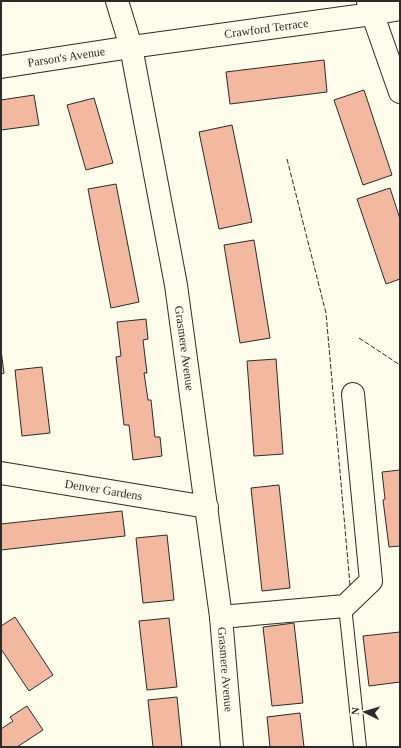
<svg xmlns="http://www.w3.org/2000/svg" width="401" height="748" viewBox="0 0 401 748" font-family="Georgia,serif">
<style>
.building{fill:#f2b8a0;stroke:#2b2b2b}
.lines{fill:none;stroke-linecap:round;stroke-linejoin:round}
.service-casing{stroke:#2b2b2b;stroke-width:14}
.minor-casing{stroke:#2b2b2b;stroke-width:24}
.service{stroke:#fdfbea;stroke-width:12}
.minor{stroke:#fdfbea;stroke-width:22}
.fence{stroke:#2b2b2b;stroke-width:1;stroke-dasharray:5 2;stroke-linecap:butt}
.labels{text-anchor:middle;stroke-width:3;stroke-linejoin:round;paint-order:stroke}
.street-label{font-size:12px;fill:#2b2b2b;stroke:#fdfbea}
</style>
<rect width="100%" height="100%" fill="#fdfbea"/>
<path class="building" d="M324 60 327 92 230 104 226 72Z
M364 90 392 175 363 185 334 100Z
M34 95 39 125 1 130V100Z
M94 98 113 163 86 170 67 105Z
M232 125 252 222 219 229 199 132Z
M116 184 139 302 111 308 88 189Z
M390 188 400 219V279L386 284 357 199Z
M254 240 270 338 240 343 224 245Z
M146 319 148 339 143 340 147 373H144L148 400H151L155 437H160L162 456 133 460 129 425H124L116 357 121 356 117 322Z
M1 350 4 373 1 374Z
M276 359 283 454 254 456 247 361Z
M42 367 50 433 22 436 15 370Z
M400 470V546L389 547 383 500 385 499 382 472Z
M279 485 290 588 262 591 251 488Z
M122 511 125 536 1 550V524Z
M167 535 174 600 143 603 136 538Z
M15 617 53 675 29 691 1 649V626Z
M169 618 177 687 147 690 139 621Z
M294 623 303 703 272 706 263 627Z
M400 632V682L369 686 363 636Z
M177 697 182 747H153L148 700Z
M27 706 43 730 17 747H1V729L13 721 10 717Z
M300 713 304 747H270L267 717Z"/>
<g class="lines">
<defs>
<path id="service" d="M345 606 360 747"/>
<g id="minor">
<path id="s1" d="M117 1 131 47 176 285 221 617 232 747"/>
<path d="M368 1 400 92"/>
<path id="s2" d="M1 67 131 47 372 14 400 9"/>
<path id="s3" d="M1 473 207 507"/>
<path d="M221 617 345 606 371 581 353 394"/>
</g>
</defs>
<use href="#service" class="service-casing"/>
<use href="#minor" class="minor-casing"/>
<use href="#service" class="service"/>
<use href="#minor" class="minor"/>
<path class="fence" d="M287 159 326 313 350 585
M359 338 400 365"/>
</g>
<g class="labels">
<g class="street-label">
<text dy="4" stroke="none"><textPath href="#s2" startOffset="268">Crawford Terrace</textPath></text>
<text dy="4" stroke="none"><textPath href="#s2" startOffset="66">Parson's Avenue</textPath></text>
<text dy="4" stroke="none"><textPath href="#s1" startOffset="354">Grasmere Avenue</textPath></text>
<text dy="4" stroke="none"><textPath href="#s3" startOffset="104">Denver Gardens</textPath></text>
<text dy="4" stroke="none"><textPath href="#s1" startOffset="678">Grasmere Avenue</textPath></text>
</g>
</g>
<rect width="401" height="748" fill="none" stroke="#2b2b2b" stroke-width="4"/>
<g transform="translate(365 712) rotate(275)" stroke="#fdfbea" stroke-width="3" paint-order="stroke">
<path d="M0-3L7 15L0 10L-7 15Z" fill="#2b2b2b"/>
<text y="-6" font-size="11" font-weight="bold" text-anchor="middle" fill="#2b2b2b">N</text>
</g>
</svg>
